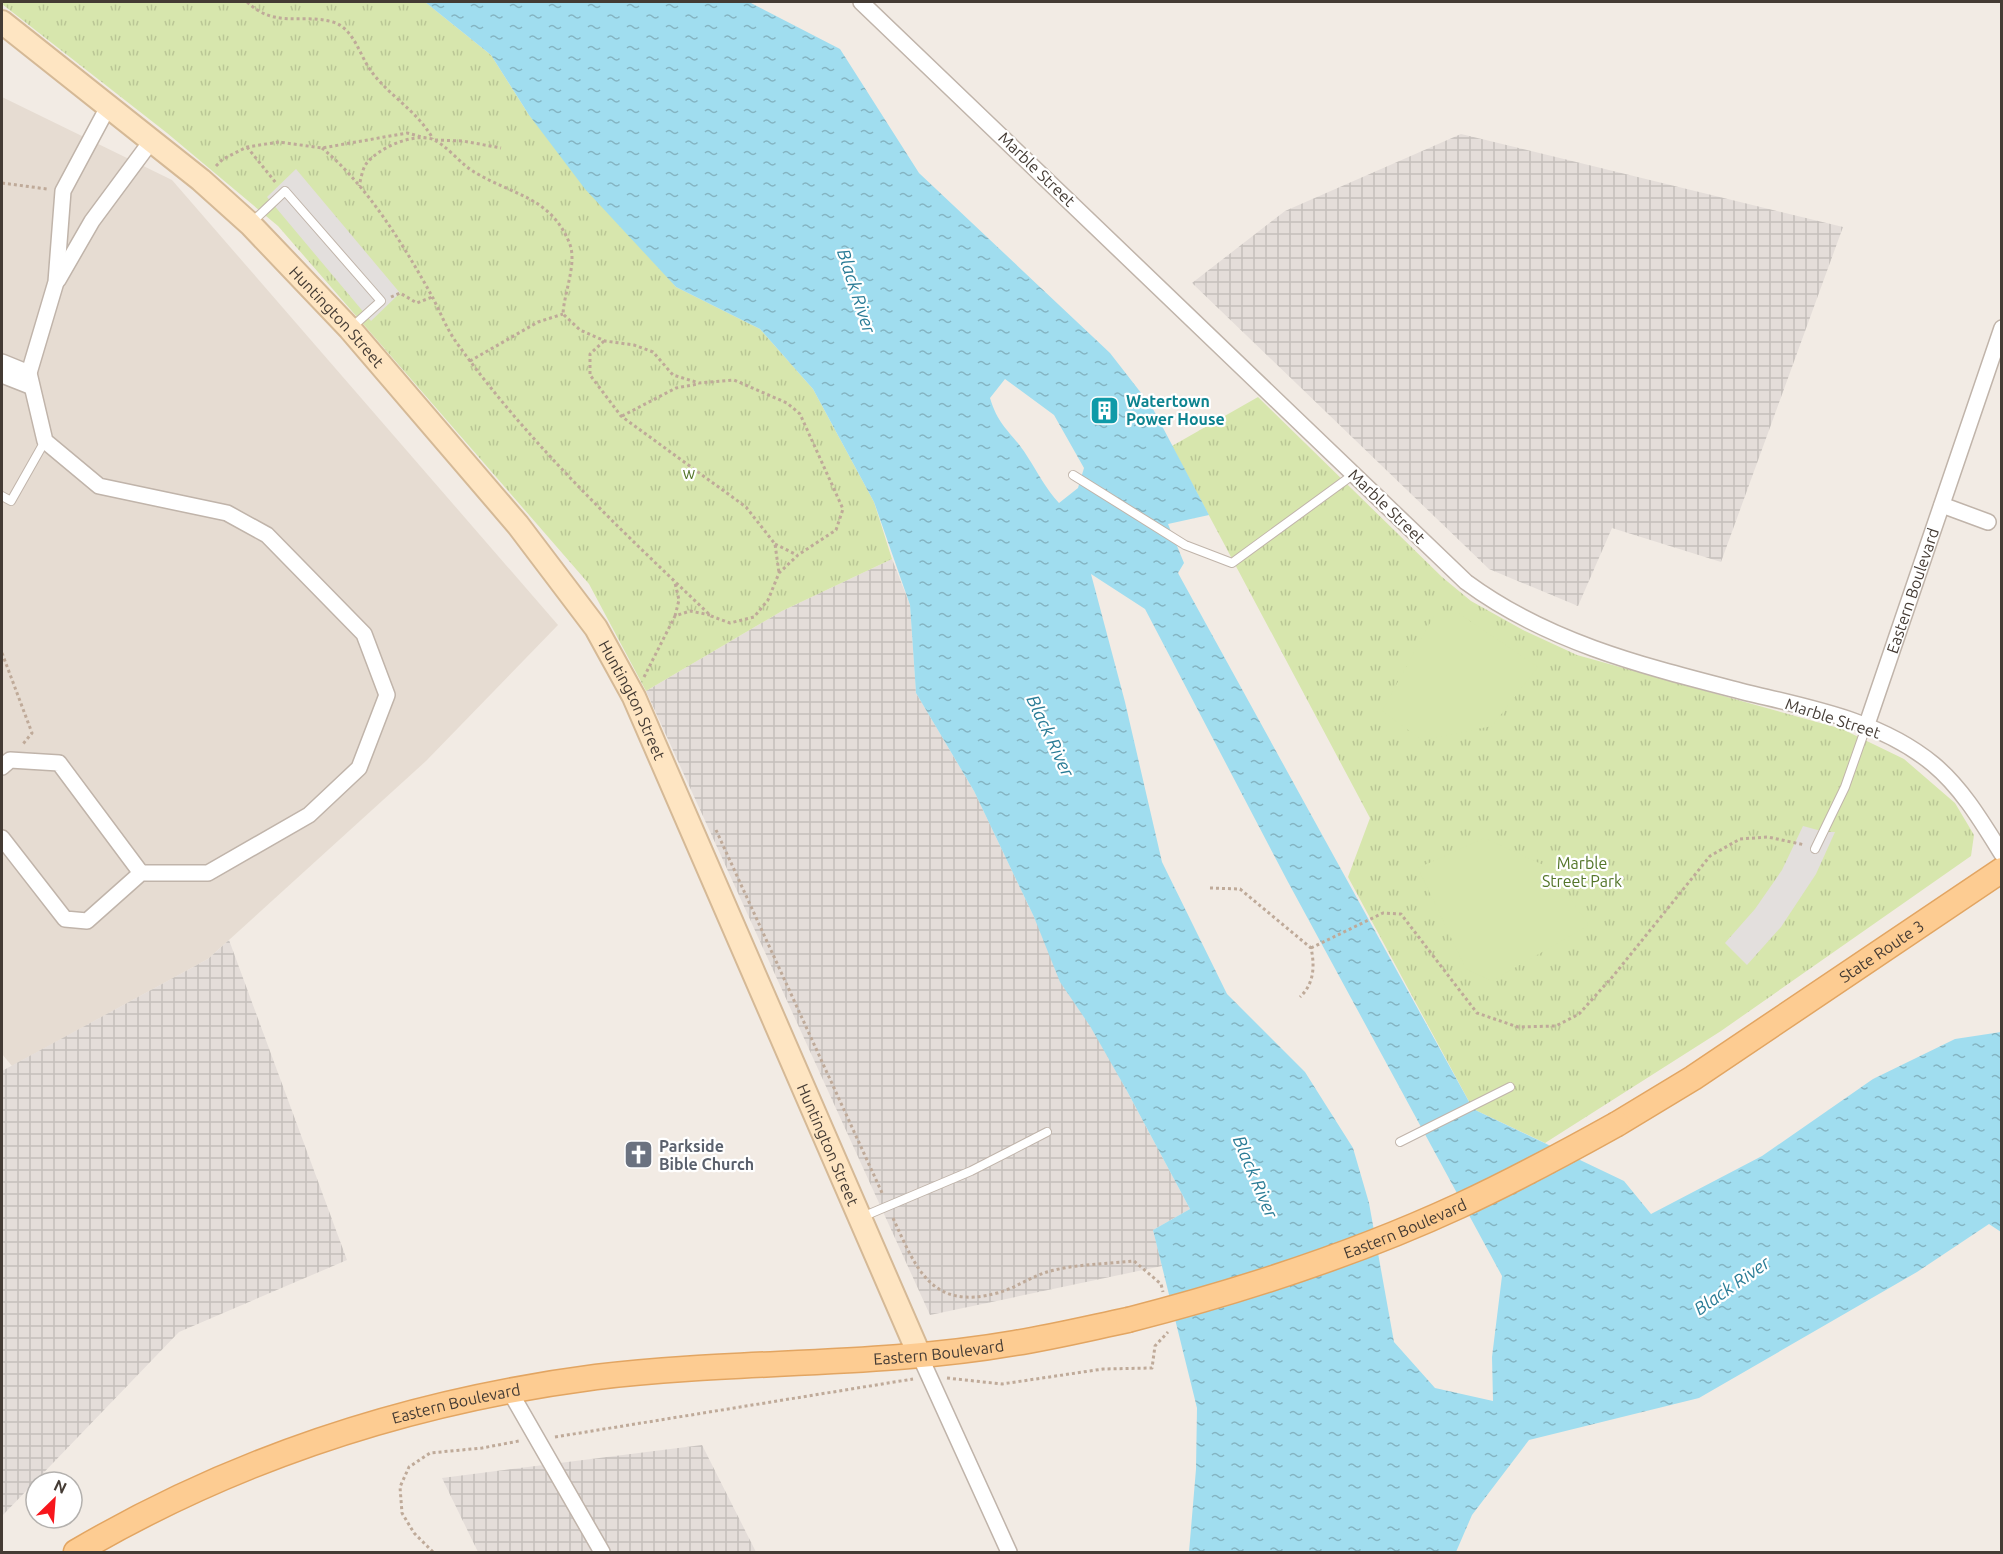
<svg xmlns="http://www.w3.org/2000/svg" width="2003" height="1554" viewBox="0 0 2003 1554" font-family="Ubuntu,sans-serif">
<style>
.residential{fill:#e6dcd2}
.industrial{fill:url(#industrial-grid)}
.grass{fill:url(#grass-tufts)}
.pitch{fill:#d7e6ad}
.parking{fill:#e3dfdd}
.water{fill:url(#water-ripples);fill-rule:evenodd}
.lines{fill:none;stroke-linecap:round;stroke-linejoin:round}
.lane-casing{stroke:#c0b4aa;stroke-width:10}
.street-casing{stroke:#c0b4aa;stroke-width:18}
.secondary-casing{stroke:#d5b996;stroke-width:26}
.primary-casing{stroke:#e2a562;stroke-width:27}
.path{stroke:#bfaa99;stroke-width:3;stroke-dasharray:3 3;stroke-linecap:butt}
.lane{stroke:#fff;stroke-width:8}
.street{stroke:#fff;stroke-width:15}
.secondary{stroke:#fee5c2;stroke-width:22}
.primary{stroke:#fdcc92;stroke-width:24}
.primary-bridge-casing{stroke:#e2a562;stroke-width:27;stroke-linecap:butt}
.primary-bridge{stroke:#fdcc92;stroke-width:24}
.labels{text-anchor:middle;stroke-width:4.5;stroke-linejoin:round;paint-order:stroke}
.street-label{font-size:16px;fill:#443b34;stroke:#fff}
.culture-label{font-size:16px;font-weight:bold;fill:#0d838f;stroke:#fff;text-anchor:start}
.park-label{font-size:16px;fill:#537529;stroke:#fff}
.worship-label{font-size:16px;font-weight:bold;fill:#5b616d;stroke:#fff;text-anchor:start}
.water-label{font-size:18px;font-style:italic;fill:#2a7c96;stroke:#fff}
</style>
<defs>
<pattern id="industrial-grid" width="8" height="8" patternUnits="userSpaceOnUse" patternTransform="scale(1.5)"><rect width="8" height="8" fill="#e4ddd9"/><path d="M0 4h8M4 0v8" fill="none" stroke="#c5bfbb"/></pattern>
<pattern id="grass-tufts" width="24" height="20" patternUnits="userSpaceOnUse" patternTransform="scale(1.5)"><rect width="24" height="20" fill="#d7e6ad"/><path d="M3 7l-1-3M5 7V3M7 7l1-3M15 17l-1-3M17 17v-4M19 17l1-3" fill="none" stroke="#bac695"/></pattern>
<pattern id="water-ripples" width="26" height="14" patternUnits="userSpaceOnUse" patternTransform="scale(1.5)"><rect width="26" height="14" fill="#a0ddef"/><path d="M2 4q2-2 4 0t4 0M15 11q2-2 4 0t4 0" fill="none" stroke="#84b4c2"/></pattern>
</defs>
<rect width="100%" height="100%" fill="#f2ebe4"/>
<path class="residential" d="M2 97 172 180 558 625 426 761 208 959 12 1066 2 1054Z"/>
<path class="industrial" d="M1461 134 1843 227 1721 562 1612 528 1578 606 1489 569 1192 283 1285 211Z
M892 559 910 605 916 693 974 791 1034 917 1190 1209 1153 1230 1162 1266 930 1315 646 691 782 611Z
M229 940 347 1260 179 1332 2 1516V1071L208 959Z
M702 1445 756 1552H478L442 1478Z"/>
<path class="grass" d="M2 2H425L491 55 529 115 676 287 760 329 813 389 874 502 892 559 782 611 646 691 589 584 278 226 167 133 2 4Z
M1258 397 1442 577 1471 601 1523 630 1577 655 1842 729 1904 759 1955 803 1974 835 1971 856 1721 1031 1545 1143 1473 1109 1348 877 1370 818 1172 446Z"/>
<path class="pitch" d="M1458 613 1538 667 1492 726 1422 740 1382 711 1435 614Z
M1484 838 1548 867 1589 925 1492 981 1466 969 1418 868Z"/>
<path class="parking" d="M296 169 400 293 371 321 267 197Z
M1803 826 1825 832H1835L1816 874 1781 927 1747 965 1725 943 1755 909 1782 870Z"/>
<path class="water" d="M425 2H749L840 49 919 173 1110 353 1152 407 1209 515 1168 524 1184 563 1178 573 1473 1109 1624 1181 1651 1214 1762 1156 1873 1079 1955 1039 2001 1032V1232L1989 1224 1917 1272 1699 1398 1529 1440 1472 1515 1456 1552H1189L1196 1469 1197 1408 1153 1230 1190 1209 1127 1091 1090 1026 1060 982 1034 917 974 791 916 693 910 605 874 502 813 389 760 329 676 287 585 189 529 115 491 55ZM1005 379 1054 415 1084 468 1078 488 1059 503C1046 489 1038 473 1027 456 1012 432 999 428 990 398ZM1091 574 1145 609 1288 882 1502 1276 1492 1357 1493 1401 1435 1388 1394 1342 1369 1203 1353 1148 1305 1072 1227 994 1162 862 1125 702Z"/>
<g class="lines">
<defs>
<path id="lane" d="M252 222 285 191 381 301 351 328
M1073 475 1185 545 1232 563 1354 474
M2 496 11 501 45 441
M1815 849 1845 787 1866 727
M1400 1142 1510 1087
M862 1217 971 1171 1047 1132"/>
<g id="street">
<path d="M861 2 1466 582C1550 644 1648 667 1748 693 1811 708 1881 721 1933 764 1962 788 1982 822 2002 854"/>
<path d="M58 280 92 221 152 140"/>
<path d="M2 362 29 373 56 282 63 191 109 105"/>
<path d="M2 375 30 386"/>
<path d="M1942 505 1988 522"/>
<path id="s1" d="M1866 727 2002 328"/>
<path d="M2 767 10 760 59 763 141 873"/>
<path d="M2 838 65 919 87 921 141 873H208L309 815 359 768 387 695 364 634 267 535 227 513 99 486 45 441 29 373"/>
<path d="M919 1354 1009 1552"/>
<path d="M509 1390 602 1552"/>
</g>
<g id="secondary">
<path id="s2" d="M2 22 201 180 250 224 350 329 518 525 596 628 634 697 919 1354"/>
</g>
<g id="primary">
<path id="s3" d="M1617 1124 1693 1078 2002 870"/>
<path id="s4" d="M76 1552C236 1458 412 1401 596 1377 735 1360 877 1367 1015 1343 1053 1337 1090 1328 1128 1320"/>
</g>
</defs>
<use href="#lane" class="lane-casing"/>
<use href="#street" class="street-casing"/>
<use href="#secondary" class="secondary-casing"/>
<use href="#primary" class="primary-casing"/>
<path class="path" d="M247 2C276 29 301 13 333 22 353 28 359 53 369 68 387 95 417 110 433 139
M435 140 463 141 501 148
M247 147 276 183
M322 148C367 185 405 247 433 298 441 314 448 332 459 346 531 446 622 531 711 616L730 623 754 617 768 600 779 573 798 555 836 530 843 509 800 414 787 403 734 380 699 383 673 375 653 352 634 345 605 341 580 330 563 314C564 292 578 262 569 242 550 197 513 195 476 173 462 166 446 144 432 139 412 133 378 148 366 164 362 170 361 179 359 186
M216 166 223 159 247 147 279 142 322 148 407 133 426 138
M2 183 47 189
M391 297 400 293 417 303 432 297
M604 341 590 354V375L621 416 746 507 775 544 779 573
M470 361 538 322 563 314
M622 416 676 388 698 384
M775 544 797 555
M675 616 679 600 675 583
M2 653 32 733 23 744
M644 677 675 616 690 611 710 615
M716 830 883 1195
M1210 888 1240 889 1311 948C1315 966 1314 984 1300 997
M1311 948 1383 913 1401 914 1477 1013 1518 1027 1556 1026 1579 1014 1614 975 1710 856 1740 839 1768 837 1805 845
M893 1218C916 1268 931 1311 997 1293 1014 1289 1030 1277 1047 1272 1074 1264 1106 1264 1134 1261L1161 1284 1163 1292
M947 1378 1002 1384 1103 1369 1152 1368 1155 1346 1168 1332
M555 1437 913 1379
M433 1552 414 1533 402 1513 400 1487 409 1467 430 1453 482 1448 519 1441"/>
<use href="#lane" class="lane"/>
<use href="#street" class="street"/>
<use href="#secondary" class="secondary"/>
<use href="#primary" class="primary"/>
<defs>
<g id="primary-bridge">
<path id="s5" d="M1128 1320C1241 1291 1353 1255 1459 1206 1513 1181 1565 1153 1617 1124"/>
</g>
</defs>
<use href="#primary-bridge" class="primary-bridge-casing"/>
<use href="#primary-bridge" class="primary-bridge"/>
</g>
<defs>
<symbol id="building-square" viewBox="-11 -11 22 22"><rect x="-9" y="-9" width="18" height="18" rx="4" fill="#0f9aa8" stroke="#fff"/><path d="M-4-6H4V6H1V3H-1V6H-4ZM-2.5-4.3h1.7v1.8h-1.7ZM.8-4.3h1.7v1.8H.8ZM-2.5-1h1.7V.8h-1.7ZM.8-1h1.7V.8H.8Z" fill="#fff"/></symbol>
<symbol id="church-square" viewBox="-11 -11 22 22"><rect x="-9" y="-9" width="18" height="18" rx="4" fill="#6b7280" stroke="#fff"/><path d="M-1.2-6h2.4v3.5h3.3v2.4h-3.3V6h-2.4V-.1h-3.3v-2.4h3.3Z" fill="#fff"/></symbol>
</defs>
<g fill-rule="evenodd">
<use href="#building-square" x="1088" y="394" width="33" height="33"/>
<use href="#church-square" x="622" y="1138" width="33" height="33"/>
</g>
<g class="labels">
<g class="street-label">
<text transform="translate(1037 169) rotate(44)" y="6">Marble Street</text>
<text dy="6" stroke="none"><textPath href="#s2" startOffset="447">Huntington Street</textPath></text>
<text transform="translate(1387 506) rotate(44)" y="6">Marble Street</text>
<text dy="6" stroke="none"><textPath href="#s1" startOffset="144">Eastern Boulevard</textPath></text>
<text dy="6" stroke="none"><textPath href="#s2" startOffset="933">Huntington Street</textPath></text>
<text transform="translate(1833 718) rotate(18)" y="6">Marble Street</text>
<text dy="6" stroke="none"><textPath href="#s3" startOffset="316">State Route 3</textPath></text>
<text dy="6" stroke="none"><textPath href="#s2" startOffset="1419">Huntington Street</textPath></text>
<text dy="6" stroke="none"><textPath href="#s5" startOffset="292">Eastern Boulevard</textPath></text>
<text dy="6" stroke="none"><textPath href="#s4" startOffset="896">Eastern Boulevard</textPath></text>
<text dy="6" stroke="none"><textPath href="#s4" startOffset="410">Eastern Boulevard</textPath></text>
</g>
<g class="culture-label">
<text x="1126" y="407">Watertown<tspan x="1126" dy="18">Power House</tspan></text>
</g>
<g class="park-label">
<text x="689" y="479">w</text>
<text x="1582" y="869">Marble<tspan x="1582" dy="18">Street Park</tspan></text>
</g>
<g class="worship-label">
<text x="659" y="1152">Parkside<tspan x="659" dy="18">Bible Church</tspan></text>
</g>
<g class="water-label">
<text transform="translate(856 291) rotate(72)" y="6">Black River</text>
<text transform="translate(1050 736) rotate(65)" y="6">Black River</text>
<text transform="translate(1255 1177) rotate(67)" y="6">Black River</text>
<text transform="translate(1732 1286) rotate(-35)" y="6">Black River</text>
</g>
</g>
<rect width="2003" height="1554" fill="none" stroke="#443b34" stroke-width="6"/>
<g transform="translate(54 1500) rotate(25)"><circle r="28" fill="#ffffff" stroke="#b4b1ae" stroke-width="1.5"/>
<path d="M0-4.5L10 22L0 15L-10 22Z" fill="#f7161c"/>
<text y="-9" font-size="16" font-weight="bold" text-anchor="middle" fill="#443b34">N</text>
</g>
</svg>
